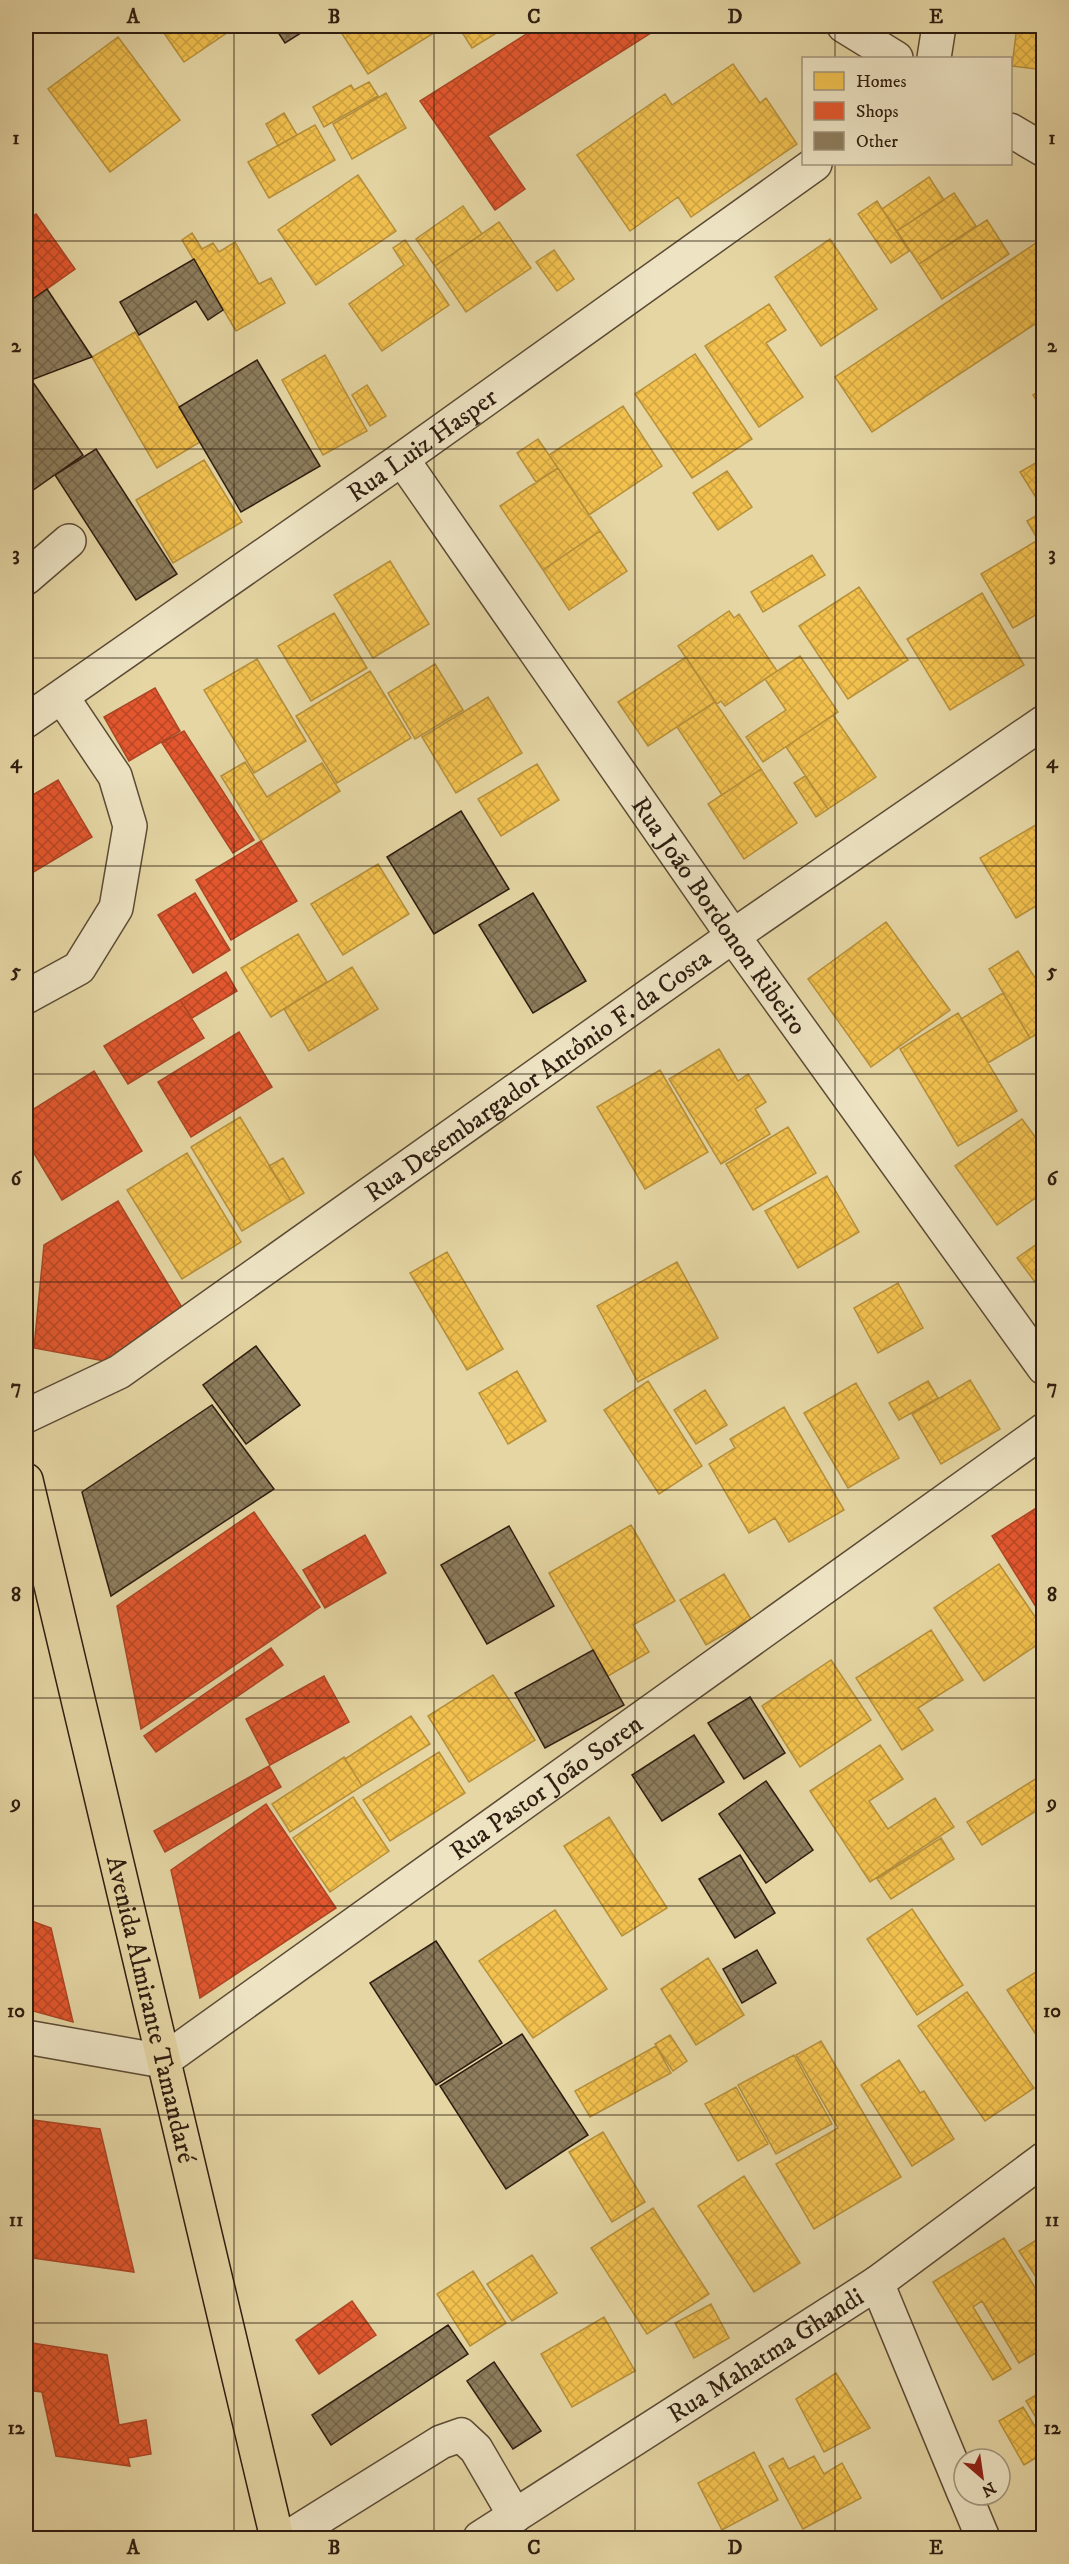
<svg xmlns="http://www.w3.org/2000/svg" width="1069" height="2564" viewBox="0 0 1069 2564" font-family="'IM FELL DW Pica',serif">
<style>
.homes{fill:url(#homes-cross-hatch);stroke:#b7903b;stroke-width:1.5}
.shops{fill:url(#shops-cross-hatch);stroke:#ad4625;stroke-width:1.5}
.building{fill:url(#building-cross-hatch);stroke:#2e1d10;stroke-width:1.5}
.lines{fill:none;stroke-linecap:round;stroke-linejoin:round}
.minor-casing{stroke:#5c4b35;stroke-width:36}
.highway-casing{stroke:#2e1d10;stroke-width:36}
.minor{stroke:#eee4c4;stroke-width:33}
.highway{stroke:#e5d6a4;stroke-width:33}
.grid{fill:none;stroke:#2e1d10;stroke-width:1.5;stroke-opacity:0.55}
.labels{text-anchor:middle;stroke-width:6;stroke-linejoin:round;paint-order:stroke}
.street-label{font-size:26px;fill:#2e1d10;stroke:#eee4c4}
.neatline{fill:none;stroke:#2e1d10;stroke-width:2}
.grid-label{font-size:20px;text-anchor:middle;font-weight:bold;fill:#2e1d10}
</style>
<defs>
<pattern id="homes-cross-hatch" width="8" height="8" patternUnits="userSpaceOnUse" patternTransform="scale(1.5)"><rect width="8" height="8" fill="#f2c14e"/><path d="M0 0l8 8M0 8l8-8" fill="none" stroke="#d0a543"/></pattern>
<pattern id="shops-cross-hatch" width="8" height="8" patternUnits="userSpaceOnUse" patternTransform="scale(1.5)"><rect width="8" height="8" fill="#e4572e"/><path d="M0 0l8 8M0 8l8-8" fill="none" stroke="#b94726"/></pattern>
<pattern id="building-cross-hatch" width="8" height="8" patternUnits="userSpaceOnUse" patternTransform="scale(1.5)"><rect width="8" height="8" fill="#8d7d5d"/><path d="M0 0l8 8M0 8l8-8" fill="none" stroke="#74664b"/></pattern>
</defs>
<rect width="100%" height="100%" fill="#e5d6a4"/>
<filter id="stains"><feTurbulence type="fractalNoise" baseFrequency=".00333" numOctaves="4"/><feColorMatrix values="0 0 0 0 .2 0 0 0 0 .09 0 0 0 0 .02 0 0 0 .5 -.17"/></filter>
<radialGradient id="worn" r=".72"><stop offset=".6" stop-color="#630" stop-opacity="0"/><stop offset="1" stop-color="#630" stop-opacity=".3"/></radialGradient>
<path class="homes" d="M159 26H237L184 62Z
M337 26H445L368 74Z
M458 26H508L472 48Z
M1017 26H1044V70L1012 66Z
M118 37 180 120 110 172 48 89Z
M733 64 760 103 766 98 797 144 691 217 678 197 630 231 577 155 665 94 672 105Z
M369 82 378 96 324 127 313 107 351 85 354 90Z
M386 93 406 128 352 159 333 124Z
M284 113 297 135 278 146 266 124Z
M315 125 335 160 269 198 248 162Z
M358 175 396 231 316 285 278 230Z
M929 177 944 200 897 231 882 209Z
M954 193 976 226 919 264 897 231Z
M877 201 909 251 891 263 858 214Z
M463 206 482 234 435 266 416 239Z
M987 220 1009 254 942 299 919 264Z
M499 222 531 268 466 312 435 266Z
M192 233 202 249 213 243 219 252 235 242 259 284 271 278 285 303 236 331 182 240Z
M830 239 877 309 821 346 775 277Z
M405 240 449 305 382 351 349 304 404 265 393 248Z
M1036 243 1044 254V318L872 432 835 377Z
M554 250 574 279 557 291 536 262Z
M769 304 786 330 766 343 803 397 759 427 705 346Z
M135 332 200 442 157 468 92 357Z
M695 354 752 439 692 478 635 394Z
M325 355 367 431 323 455 282 380Z
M367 385 386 416 370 426 352 395Z
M1044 388V412L1033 395Z
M623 406 662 466 589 515 549 455Z
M538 439 558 468 536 482 517 453Z
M1044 458V502L1040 504 1020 472Z
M204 460 242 522 173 563 136 500Z
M558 468 600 531 543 570 500 506Z
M727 471 752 507 718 530 693 493Z
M1044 511V610L1013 628 981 574 1038 540 1027 521Z
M600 531 627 571 569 610 543 570Z
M812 555 825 575 763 612 751 592Z
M390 561 429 624 373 658 334 595Z
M859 587 908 660 848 699 799 626Z
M982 593 1024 665 950 710 907 639Z
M729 611 734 618 739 614 777 671 725 706 721 701 717 704 678 646Z
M334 613 367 668 311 701 278 646Z
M800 656 838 712 763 762 746 737 786 710 765 679Z
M686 657 715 702 648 746 618 702Z
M257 659 306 741 254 773 204 690Z
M435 664 463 710 415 739 388 693Z
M370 671 411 738 337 783 296 716Z
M488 697 522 753 456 793 422 737Z
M715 702 761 769 722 795 677 727Z
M833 715 876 777 828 809 786 747Z
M245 762 267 797 322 763 340 791 261 841 221 776Z
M537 764 559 800 501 836 478 799Z
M761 769 797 823 744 859 708 804Z
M805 776 828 809 816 817 794 783Z
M1044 820V901L1016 918 980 858Z
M378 864 409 914 343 955 311 904Z
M886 922 950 1010 871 1067 808 979Z
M298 934 327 982 271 1017 241 968Z
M1018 951 1044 992V1030L1030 1038 989 969Z
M352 967 378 1009 309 1051 284 1009Z
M1003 993 1030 1038 988 1063 961 1019Z
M958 1013 1017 1111 958 1146 900 1049Z
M719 1049 738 1081 748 1074 766 1102 755 1109 770 1134 721 1164 669 1079Z
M660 1070 708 1152 645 1189 597 1107Z
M240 1117 291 1201 242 1231 191 1147Z
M1022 1119 1044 1149V1192L997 1225 955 1166Z
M788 1127 816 1173 753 1210 726 1164Z
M187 1153 241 1242 182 1279 127 1190Z
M283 1158 304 1193 291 1201 269 1166Z
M827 1176 859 1232 798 1268 765 1211Z
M1044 1239V1294L1017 1258Z
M447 1252 503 1349 467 1370 410 1273Z
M677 1262 718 1338 638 1382 597 1306Z
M898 1283 923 1328 878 1353 854 1308Z
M517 1371 546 1421 508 1444 479 1393Z
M970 1380 1000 1429 941 1464 912 1414Z
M648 1381 702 1466 659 1494 604 1410Z
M928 1381 938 1398 899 1420 889 1403Z
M856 1383 899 1458 848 1488 804 1413Z
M705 1390 727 1425 696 1444 674 1410Z
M784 1407 844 1510 789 1542 775 1518 749 1533 709 1464 735 1448 730 1439Z
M631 1525 675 1601 633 1625 649 1652 608 1676 549 1573Z
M999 1564 1044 1630V1640L984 1681 934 1608Z
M724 1574 751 1619 706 1645 680 1600Z
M931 1630 963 1680 918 1708 933 1730 902 1750 856 1678Z
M831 1660 871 1720 800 1767 762 1706Z
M493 1675 535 1740 469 1782 428 1716Z
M411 1716 430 1744 362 1786 345 1759Z
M880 1745 903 1779 869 1801 888 1829 935 1798 954 1827 870 1882 810 1791Z
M439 1752 465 1793 390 1841 363 1800Z
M344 1757 362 1786 290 1832 272 1804Z
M1037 1778 1044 1789V1806L982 1845 967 1822Z
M353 1797 389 1851 330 1892 293 1838Z
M609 1817 667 1908 622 1936 564 1846Z
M941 1838 954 1859 891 1899 877 1879Z
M912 1909 963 1985 917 2015 867 1939Z
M555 1910 607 1989 533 2038 479 1961Z
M708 1958 744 2015 696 2045 661 1989Z
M1044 1967V2047L1007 1990Z
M967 1992 1034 2088 985 2121 918 2026Z
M670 2035 687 2061 673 2071 655 2044Z
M821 2041 901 2177 814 2229 776 2164 838 2128 796 2055Z
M656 2046 671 2073 590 2117 575 2091Z
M794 2055 832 2124 776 2154 738 2085Z
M899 2060 920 2093 924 2091 954 2139 912 2166 861 2085Z
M736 2087 768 2144 738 2161 705 2104Z
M603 2132 645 2202 612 2222 569 2152Z
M744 2176 800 2263 754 2292 698 2206Z
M653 2208 709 2294 647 2334 591 2248Z
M1041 2237 1044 2242V2289L1019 2251Z
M1004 2238 1044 2302V2348L1019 2363 982 2301 973 2307 1011 2369 993 2380 933 2282Z
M532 2255 557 2293 512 2321 487 2284Z
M473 2271 506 2323 470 2346 437 2294Z
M711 2304 729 2338 694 2358 675 2323Z
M604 2317 635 2371 572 2407 541 2354Z
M836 2373 870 2428 824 2452 796 2399Z
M1044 2390V2431L1026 2401Z
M1023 2407 1044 2441V2453L1024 2465 999 2421Z
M754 2452 778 2500 722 2530 698 2483Z
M814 2456 824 2474 842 2463 861 2498 803 2529 769 2466 783 2458 789 2469Z"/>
<path class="shops" d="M539 26H662L488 136 525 189 495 210 420 101Z
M36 214 75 269 47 289 26 258V221Z
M26 258 47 289 26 304Z
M155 688 180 731 129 761 104 717Z
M184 731 254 840 233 853 162 743Z
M58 780 92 837 32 873 26 862V799Z
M261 841 297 901 231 940 196 880Z
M195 893 230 950 193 973 158 915Z
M226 972 237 991 192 1018 180 1000Z
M180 1000 204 1038 128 1084 104 1046Z
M239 1032 272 1087 191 1137 158 1082Z
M94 1071 142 1151 62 1200 26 1140V1114Z
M118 1201 189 1319 115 1363 34 1348 44 1245Z
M1044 1503V1614L1041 1615 992 1536Z
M254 1512 320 1607 141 1729 117 1606Z
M365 1535 386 1573 325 1608 303 1570Z
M271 1648 283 1665 156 1752 144 1736Z
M324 1676 349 1722 270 1765 246 1719Z
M269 1766 281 1787 165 1852 154 1831Z
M266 1804 336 1908 200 1998 171 1870Z
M26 1919 51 1928 73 2022 26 2009Z
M26 2119 100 2129 134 2272 26 2257Z
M352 2301 376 2335 319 2374 296 2340Z
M26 2342 107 2355 119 2425 146 2420 151 2454 128 2458 130 2466 56 2456 42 2392 26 2390Z"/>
<path class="building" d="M274 26H312L285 43Z
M194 259 223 310 208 320 196 301 139 335 120 302Z
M47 289 92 357 26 382V304Z
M257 360 320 466 241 512 179 407Z
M30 378 83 455 26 495V382Z
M96 449 177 574 136 600 55 475Z
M461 811 509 889 434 934 387 857Z
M533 893 586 981 533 1013 479 925Z
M256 1346 300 1405 246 1444 203 1385Z
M212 1405 274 1489 111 1596 82 1492Z
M509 1526 554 1606 487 1644 441 1565Z
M593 1650 624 1705 545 1748 515 1693Z
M750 1697 785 1753 744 1779 708 1723Z
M694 1735 724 1782 662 1821 632 1775Z
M766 1781 813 1850 766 1883 719 1814Z
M740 1855 775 1913 735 1938 699 1879Z
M436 1941 502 2043 436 2085 370 1983Z
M757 1950 776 1983 742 2003 723 1969Z
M522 2034 588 2135 506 2189 440 2086Z
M448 2325 468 2354 331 2445 312 2415Z
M494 2362 541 2431 513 2449 467 2381Z"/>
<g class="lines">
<defs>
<g id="minor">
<path d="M844 26 896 58"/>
<path d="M934 58 939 26"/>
<path d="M1010 130 1044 150"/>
<path id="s1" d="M402 459 733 936 1044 1368"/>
<path d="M26 578 69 541"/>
<path id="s2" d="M26 721 402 459 815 164"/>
<path d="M26 997 79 968 116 908 130 826 115 776 62 697"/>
<path id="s3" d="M26 1416 119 1372 733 936 1044 722"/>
<path id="s4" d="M26 2037 163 2061 1044 1430"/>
<path d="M877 2283 964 2493"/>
<path d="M965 2495 983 2538"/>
<path d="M287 2538 441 2442 461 2435 476 2449 515 2516"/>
<path id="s5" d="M480 2538 877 2283 1044 2159"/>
</g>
<g id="highway">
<path id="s6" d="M26 1480 277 2538"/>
</g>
</defs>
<use href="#minor" class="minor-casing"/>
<use href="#highway" class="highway-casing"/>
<use href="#minor" class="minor"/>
<use href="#highway" class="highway"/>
</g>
<path class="grid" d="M234 26V2538M434 26V2538M635 26V2538M835 26V58M835 164V2538M26 241H1044M26 449H1044M26 658H1044M26 866H1044M26 1074H1044M26 1282H1044M26 1490H1044M26 1698H1044M26 1906H1044M26 2115H1044M26 2323H1044"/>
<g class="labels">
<g class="street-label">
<text dy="9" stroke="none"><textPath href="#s2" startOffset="483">Rua Luiz Hasper</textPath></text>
<text dy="9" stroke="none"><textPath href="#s1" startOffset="556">Rua João Bordonon Ribeiro</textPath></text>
<text dy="9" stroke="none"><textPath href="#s3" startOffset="616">Rua Desembargador Antônio F. da Costa</textPath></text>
<text dy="9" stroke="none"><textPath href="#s4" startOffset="610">Rua Pastor João Soren</textPath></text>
<text dy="9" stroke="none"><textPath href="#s6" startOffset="544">Avenida Almirante Tamandaré</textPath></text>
<text dy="9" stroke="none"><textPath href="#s5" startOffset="339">Rua Mahatma Ghandi</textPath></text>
</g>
</g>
<rect width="1069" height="2564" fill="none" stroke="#e5d6a4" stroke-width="66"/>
<rect x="802" y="57" width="210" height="108" fill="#eee4c4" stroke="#a1947c" stroke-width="1.5"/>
<rect x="814" y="72" width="30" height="18" fill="#f2c14e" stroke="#a1947c" stroke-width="1.5"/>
<text x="856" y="87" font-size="18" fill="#2e1d10">Homes</text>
<rect x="814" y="102" width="30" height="18" fill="#e4572e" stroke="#a1947c" stroke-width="1.5"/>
<text x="856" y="117" font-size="18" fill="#2e1d10">Shops</text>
<rect x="814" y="132" width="30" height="18" fill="#8d7d5d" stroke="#a1947c" stroke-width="1.5"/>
<text x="856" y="147" font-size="18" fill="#2e1d10">Other</text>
<g transform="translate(982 2477) rotate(151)"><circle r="28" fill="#eee4c4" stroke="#a1947c" stroke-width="1.5"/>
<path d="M0-4.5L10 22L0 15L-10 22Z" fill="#8f2418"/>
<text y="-9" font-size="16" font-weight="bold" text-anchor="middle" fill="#2e1d10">N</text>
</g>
<rect x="33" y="33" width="1003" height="2498" class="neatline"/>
<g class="grid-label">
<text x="133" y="23">A</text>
<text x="334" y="23">B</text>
<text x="534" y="23">C</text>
<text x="735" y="23">D</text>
<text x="936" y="23">E</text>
<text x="16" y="144">1</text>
<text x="1052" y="144">1</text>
<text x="16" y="352">2</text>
<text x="1052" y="352">2</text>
<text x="16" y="560">3</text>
<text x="1052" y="560">3</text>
<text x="16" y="768">4</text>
<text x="1052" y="768">4</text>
<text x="16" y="977">5</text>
<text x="1052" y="977">5</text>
<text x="16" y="1185">6</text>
<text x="1052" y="1185">6</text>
<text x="16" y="1393">7</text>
<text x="1052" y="1393">7</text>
<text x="16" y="1601">8</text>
<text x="1052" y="1601">8</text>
<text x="16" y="1809">9</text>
<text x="1052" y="1809">9</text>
<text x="16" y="2017">10</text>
<text x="1052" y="2017">10</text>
<text x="16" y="2226">11</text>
<text x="1052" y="2226">11</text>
<text x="16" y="2434">12</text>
<text x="1052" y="2434">12</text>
<text x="133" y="2554">A</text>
<text x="334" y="2554">B</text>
<text x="534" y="2554">C</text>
<text x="735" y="2554">D</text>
<text x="936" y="2554">E</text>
</g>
<rect width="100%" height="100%" filter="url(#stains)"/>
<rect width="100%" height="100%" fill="url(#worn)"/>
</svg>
